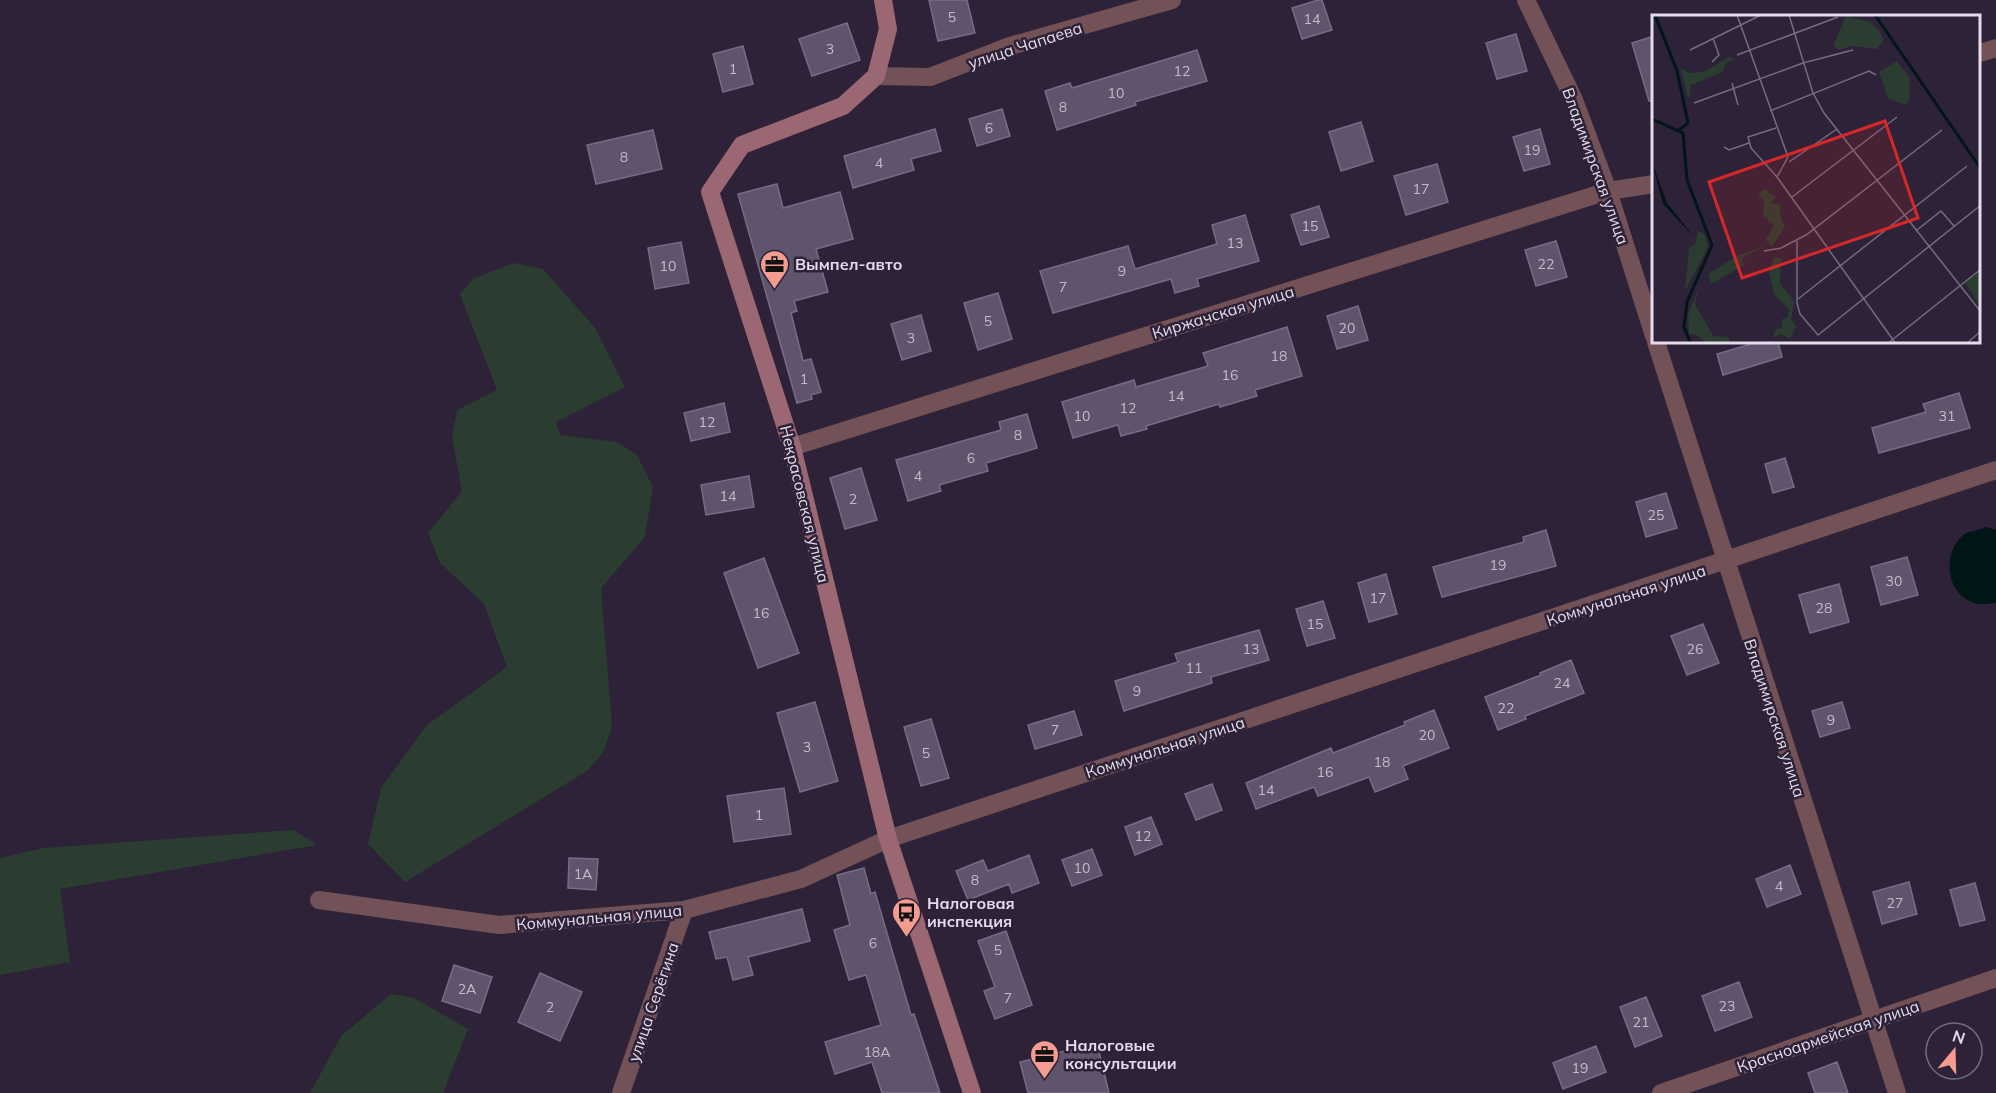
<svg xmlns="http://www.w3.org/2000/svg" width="1996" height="1093" viewBox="0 0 1996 1093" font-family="Mulish,sans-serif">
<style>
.green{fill:#2a3d30}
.water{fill:#001617}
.building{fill:#60546c;stroke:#796b86;stroke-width:1.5}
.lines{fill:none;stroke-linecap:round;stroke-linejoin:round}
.street{stroke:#725157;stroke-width:18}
.secondary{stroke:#9b6772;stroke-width:18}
.labels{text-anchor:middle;stroke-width:5;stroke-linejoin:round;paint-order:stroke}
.number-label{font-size:14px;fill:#c3bacb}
.street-label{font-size:16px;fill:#e4dceb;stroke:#2d2238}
.poi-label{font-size:16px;font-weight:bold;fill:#e4dceb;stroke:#2d2238;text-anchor:start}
.inset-river{fill:none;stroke:#001617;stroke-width:3}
.inset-road{fill:none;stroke:#766c80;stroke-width:1.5}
.view{fill:#d62828;fill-opacity:0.15;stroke:#d62828;stroke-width:3}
.inset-edge{fill:none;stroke:#e4dceb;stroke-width:3}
</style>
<rect width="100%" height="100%" fill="#2d2238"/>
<path class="green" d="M514 263 543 269 596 329 625 387 556 422 560 435 617 442 637 455 653 487 645 537 601 588 612 726 603 753 587 771 405 882 368 844 381 788 427 725 507 667 484 604 440 563 428 533 462 491 452 437 457 410 497 390 460 294 473 279Z
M294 830 317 845 60 889 70 962 0 975V858L43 848Z
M391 994 414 998 468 1029 443 1093H310L341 1036Z"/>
<path class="water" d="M1986 527 1996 530V603C1990 603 1982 605 1977 604 1946 596 1941 555 1963 535 1969 531 1979 530 1986 527Z"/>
<path class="building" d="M929 0H967L975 33 938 41Z
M1318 0H1322L1332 30 1302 39 1292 8Z
M847 23 860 60 812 76 799 39Z
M1516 34 1527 71 1497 79 1486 43Z
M1654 36V101H1649L1632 43Z
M743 46 753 84 723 92 713 54Z
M1197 50 1207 81 1135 102 1136 105 1057 130 1045 91 1070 83 1072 88Z
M1002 109 1010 136 977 146 969 119Z
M1361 122 1373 161 1341 171 1329 132Z
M935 129 941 151 911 159 914 170 853 188 844 156Z
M1540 129 1550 164 1524 171 1513 137Z
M653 130 662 169 596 184 587 145Z
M1437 164 1448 202 1406 215 1394 176Z
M777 184 783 208 840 192 853 239 816 249 828 292 794 301 797 311 791 313 803 361 811 359 821 392 811 395 812 399 797 403 738 194Z
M1319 206 1329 237 1301 245 1291 215Z
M1245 215 1259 261 1197 279 1199 286 1175 293 1171 279 1053 313 1040 271 1128 246 1135 269 1217 244 1212 225Z
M1556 241 1567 277 1536 286 1525 250Z
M681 242 689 283 655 289 648 248Z
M998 293 1012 339 978 350 964 303Z
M1358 306 1368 340 1337 349 1327 316Z
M921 315 931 351 902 360 891 324Z
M1287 327 1302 376 1255 390 1257 396 1220 407 1219 404 1146 426 1147 429 1121 436 1118 425 1073 438 1062 402 1134 380 1136 387 1208 366 1203 353Z
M1758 342H1778L1782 357 1723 375 1717 354Z
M1959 393 1970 428 1879 453 1872 428 1926 412 1923 404Z
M724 403 730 432 691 441 684 413Z
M1027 414 1037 448 986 463 988 471 939 485 941 491 908 501 896 460 1001 430 999 422Z
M1785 458 1794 487 1773 493 1765 464Z
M861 468 877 520 845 529 830 478Z
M749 476 754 507 706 515 701 485Z
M1666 493 1677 528 1646 537 1636 502Z
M1546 530 1556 566 1442 597 1433 567 1524 542 1523 537Z
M1907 557 1918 595 1881 605 1871 567Z
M764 558 799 653 758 668 724 573Z
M1386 574 1397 614 1369 622 1358 583Z
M1839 584 1849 622 1810 633 1799 595Z
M1323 601 1335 638 1307 646 1296 609Z
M1703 624 1719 663 1687 675 1671 636Z
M1259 630 1269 660 1211 677 1212 683 1124 711 1115 681 1178 662 1175 654Z
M1571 660 1584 693 1525 716 1526 719 1498 730 1485 697 1541 675 1540 673Z
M815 702 838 781 800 792 777 713Z
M1842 702 1850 728 1820 737 1812 711Z
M1434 710 1449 748 1403 766 1408 779 1375 792 1369 777 1318 796 1314 787 1256 809 1246 783 1331 748 1333 753 1405 725 1404 722Z
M1074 711 1082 735 1035 749 1028 725Z
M931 719 949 778 921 786 904 727Z
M1212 784 1222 810 1196 820 1185 794Z
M784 788 791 834 734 842 727 796Z
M1151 817 1162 844 1135 855 1125 827Z
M1092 849 1102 875 1072 886 1062 860Z
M1029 855 1039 883 1012 893 1009 884 968 900 956 871 983 860 988 871Z
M569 858 598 859 596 890 568 888Z
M1790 865 1801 894 1767 907 1756 879Z
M864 868 871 894 875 892 911 1015 914 1014 940 1093H882L872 1062 835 1074 825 1042 881 1025 866 975 849 980 834 930 850 925 837 875Z
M1909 882 1917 914 1882 924 1873 892Z
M1975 883 1985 920 1960 926 1950 890Z
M802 909 810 941 748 957 753 975 733 980 727 957 716 959 709 932Z
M1006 931 1032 1005 995 1019 984 991 995 987 978 941Z
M454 965 492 977 480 1013 442 1001Z
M540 973 582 992 560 1041 518 1022Z
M1739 982 1752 1017 1715 1031 1702 996Z
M1646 997 1662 1036 1635 1047 1620 1007Z
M1097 1043 1109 1093H1028L1020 1062Z
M1596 1046 1606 1072 1563 1089 1553 1063Z
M1837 1062 1848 1093H1815L1808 1073Z"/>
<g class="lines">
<path class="street" d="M1526 0 1574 100 1608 191 1654 336
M1980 53 1996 48
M876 76 930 77 1010 46 1172 0
M1656 342 1897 1093
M792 447 1608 191 1654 184
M319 900 499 925 684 910 801 879 888 839 1996 470
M621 1093 684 910
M1661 1093 1996 978"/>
<path class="secondary" d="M883 0 888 29 876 76 843 106 742 145 710 192 792 447 888 839 972 1093"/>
</g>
<defs>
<symbol id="office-pin" viewBox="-11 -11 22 30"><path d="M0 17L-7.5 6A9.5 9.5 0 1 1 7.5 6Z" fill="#f59c90" stroke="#2d2238"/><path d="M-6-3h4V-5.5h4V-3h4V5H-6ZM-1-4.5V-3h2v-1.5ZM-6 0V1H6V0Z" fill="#111"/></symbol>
<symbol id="bus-pin" viewBox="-11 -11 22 30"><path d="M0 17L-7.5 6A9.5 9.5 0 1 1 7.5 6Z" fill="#f59c90" stroke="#2d2238"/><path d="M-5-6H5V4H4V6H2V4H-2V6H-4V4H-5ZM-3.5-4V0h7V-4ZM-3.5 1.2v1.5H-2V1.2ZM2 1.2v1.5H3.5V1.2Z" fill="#111"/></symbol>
</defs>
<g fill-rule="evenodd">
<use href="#office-pin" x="758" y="248" width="33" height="45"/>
<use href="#bus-pin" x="890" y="896" width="33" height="45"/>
<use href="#office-pin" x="1028" y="1038" width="33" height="45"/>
</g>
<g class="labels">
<g class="number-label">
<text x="952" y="22">5</text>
<text x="1312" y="24">14</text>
<text x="830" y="54">3</text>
<text x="733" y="74">1</text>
<text x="1182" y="76">12</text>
<text x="1116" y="98">10</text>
<text x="1063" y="112">8</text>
<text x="989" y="133">6</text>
<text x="1532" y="155">19</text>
<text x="624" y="162">8</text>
<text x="879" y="168">4</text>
<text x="1421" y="194">17</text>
<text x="1310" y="231">15</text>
<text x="1235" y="248">13</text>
<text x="1546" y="269">22</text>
<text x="668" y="271">10</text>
<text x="1122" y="276">9</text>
<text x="1063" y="292">7</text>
<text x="988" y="326">5</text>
<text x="1347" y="333">20</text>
<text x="911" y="343">3</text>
<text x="1279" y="361">18</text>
<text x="1230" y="380">16</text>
<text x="804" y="384">1</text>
<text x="1176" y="401">14</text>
<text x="1128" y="413">12</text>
<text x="1082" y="421">10</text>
<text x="1947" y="421">31</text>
<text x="707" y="427">12</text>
<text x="1018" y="440">8</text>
<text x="971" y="463">6</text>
<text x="918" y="481">4</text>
<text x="728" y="501">14</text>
<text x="853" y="504">2</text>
<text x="1656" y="520">25</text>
<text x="1498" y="570">19</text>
<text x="1894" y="586">30</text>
<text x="1378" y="603">17</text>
<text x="1824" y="613">28</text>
<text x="761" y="618">16</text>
<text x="1315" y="629">15</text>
<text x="1251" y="654">13</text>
<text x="1695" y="654">26</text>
<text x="1194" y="673">11</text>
<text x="1562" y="688">24</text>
<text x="1137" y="696">9</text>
<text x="1506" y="713">22</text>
<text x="1831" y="725">9</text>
<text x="1055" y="735">7</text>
<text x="1427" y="740">20</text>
<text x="807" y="752">3</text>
<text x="926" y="758">5</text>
<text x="1382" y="767">18</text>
<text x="1325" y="777">16</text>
<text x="1266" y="795">14</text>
<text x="759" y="820">1</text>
<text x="1143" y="841">12</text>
<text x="1082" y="873">10</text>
<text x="583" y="879">1А</text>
<text x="975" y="885">8</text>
<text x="1779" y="891">4</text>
<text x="1895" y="908">27</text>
<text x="873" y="948">6</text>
<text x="998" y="955">5</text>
<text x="467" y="994">2А</text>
<text x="1008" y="1003">7</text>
<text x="1727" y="1011">23</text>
<text x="550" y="1012">2</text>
<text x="1641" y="1027">21</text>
<text x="877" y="1057">18А</text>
<text x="1580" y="1073">19</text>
</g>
<g class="street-label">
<text transform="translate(1025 45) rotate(-18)" y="6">улица Чапаева</text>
<text transform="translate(1596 166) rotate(70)" y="6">Владимирская улица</text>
<text transform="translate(1223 312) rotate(-17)" y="6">Киржачская улица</text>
<text transform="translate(805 504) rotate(76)" y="6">Некрасовская улица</text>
<text transform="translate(1626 595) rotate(-18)" y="6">Коммунальная улица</text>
<text transform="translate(1775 718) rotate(72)" y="6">Владимирская улица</text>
<text transform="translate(1165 747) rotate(-18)" y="6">Коммунальная улица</text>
<text transform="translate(599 917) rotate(-5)" y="6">Коммунальная улица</text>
<text transform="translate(653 1002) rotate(-71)" y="6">улица Серёгина</text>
<text transform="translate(1828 1036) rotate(-19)" y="6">Красноармейская улица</text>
</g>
<g class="poi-label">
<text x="795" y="270">Вымпел-авто</text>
<text x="927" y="909">Налоговая<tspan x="927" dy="18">инспекция</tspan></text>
<text x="1065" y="1051">Налоговые<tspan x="1065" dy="18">консультации</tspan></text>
</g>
</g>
<g transform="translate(1652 15)">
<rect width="328" height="328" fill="#2d2238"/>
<path d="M194 1 218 7 226 14 232 25 225 34 200 31 187 35 181 31ZM77 42 82 44 73 49 71 57 39 70 37 85 28 53 37 58 54 56ZM245 46 258 63 257 87 253 90 236 83 228 60V56ZM113 174 124 182 119 188 129 190 128 200 133 212 119 232 114 225 122 210 111 201 112 186 106 179ZM46 216 52 219 56 232 33 276 37 233 43 229ZM111 232 90 243 92 250 59 269 56 259 87 240ZM122 243H129L128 268 142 286 139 304 144 312 138 324 129 319 120 323 124 314 130 313V304L135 303 137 295 122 279 117 257ZM328 255V291L313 268ZM47 272 43 289 46 294 61 321 77 322 78 328H54L45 320 37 319 36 299Z" fill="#2a3d30"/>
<path d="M0 147 15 188 42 222 11 189Z" fill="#001617"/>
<path class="inset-river" d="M3 0 25 56 36 108 27 115M223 0 329 154M0 104 31 118 35 165 60 230 35 287 32 312 39 329"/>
<path class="inset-road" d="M85 0 136 142 125 162 244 329M137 0 161 78 172 98 329 297M38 35 109 0M85 40 186 2M60 47 67 40 61 23M80 68 86 90M42 88 151 48 201 35M118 96 217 56 224 60M124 113 96 122 99 133 125 162M72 132 77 135 97 128M137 147 185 114M140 182 245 102M265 215 289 196 302 211M145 226V288L148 299 166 320 329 190M112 236 129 233 154 220 290 115M146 284 315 151M235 329 329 254M314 329 329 316"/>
<path class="view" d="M233 106 266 203 90 263 57 167Z"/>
<rect width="328" height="328" class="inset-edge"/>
</g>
<g transform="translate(1954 1051) rotate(19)"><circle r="28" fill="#2d2238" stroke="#766c80" stroke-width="1.5"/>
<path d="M0-4.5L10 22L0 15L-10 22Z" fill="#f59c90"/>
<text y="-9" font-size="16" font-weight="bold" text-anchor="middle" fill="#e4dceb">N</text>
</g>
</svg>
